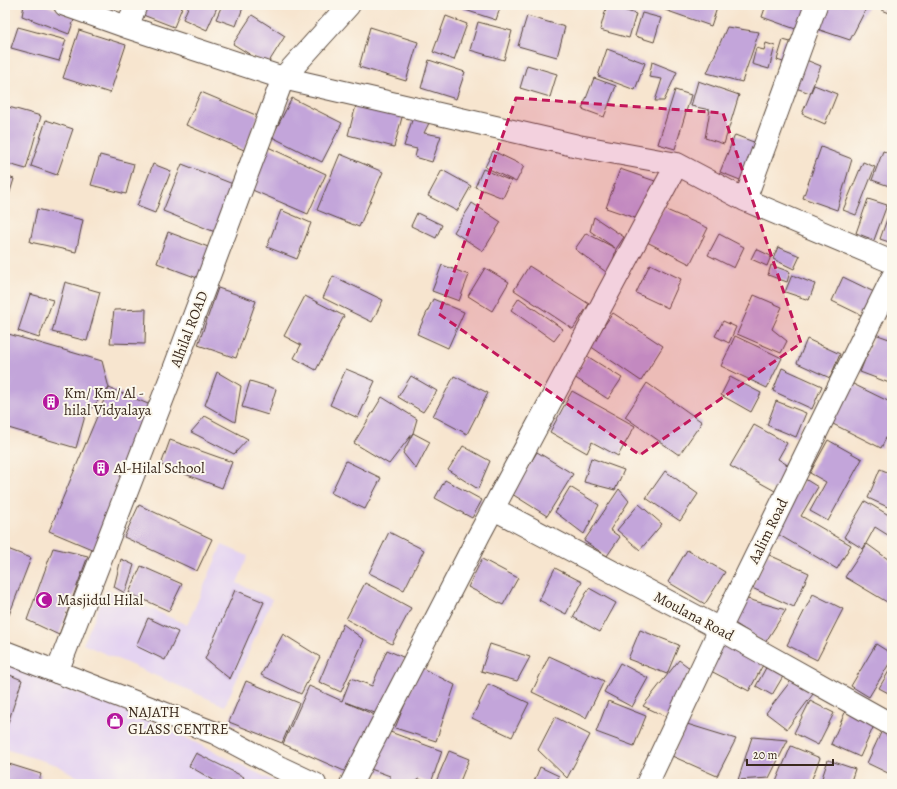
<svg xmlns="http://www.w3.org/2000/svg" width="897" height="789" viewBox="0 0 897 789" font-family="Alegreya,serif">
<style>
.built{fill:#e4d3f1}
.building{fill:#c3a5da}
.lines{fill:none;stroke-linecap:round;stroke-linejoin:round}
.minor-casing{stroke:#574639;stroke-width:24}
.trunk-casing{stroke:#574639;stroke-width:24}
.minor{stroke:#fff;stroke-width:22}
.trunk{stroke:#fff;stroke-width:22}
.marked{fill:#c2185b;fill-opacity:0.2;stroke:#c2185b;stroke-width:3;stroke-dasharray:8 5;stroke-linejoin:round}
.labels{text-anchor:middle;stroke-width:4;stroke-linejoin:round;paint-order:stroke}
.street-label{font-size:15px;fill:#3b2a1e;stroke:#fbf7ec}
.poi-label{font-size:15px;fill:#3b2a1e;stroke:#fbf7ec;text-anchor:start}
</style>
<rect width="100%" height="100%" fill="#fbf7ec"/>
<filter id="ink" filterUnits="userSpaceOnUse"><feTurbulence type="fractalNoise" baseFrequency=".025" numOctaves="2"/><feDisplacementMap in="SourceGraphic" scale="8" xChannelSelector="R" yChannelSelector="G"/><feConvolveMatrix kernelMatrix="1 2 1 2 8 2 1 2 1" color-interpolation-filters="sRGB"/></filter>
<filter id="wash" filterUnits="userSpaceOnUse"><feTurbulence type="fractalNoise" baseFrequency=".012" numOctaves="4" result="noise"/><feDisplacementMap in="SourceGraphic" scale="16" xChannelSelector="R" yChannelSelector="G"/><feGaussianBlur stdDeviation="0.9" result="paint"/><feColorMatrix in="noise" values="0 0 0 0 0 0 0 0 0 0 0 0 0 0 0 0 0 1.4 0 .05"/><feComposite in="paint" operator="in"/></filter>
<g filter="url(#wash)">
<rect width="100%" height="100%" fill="#f7e5cf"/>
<path class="built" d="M222 545 248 556 237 583 272 599 225 706 83 644 107 589 187 625Z
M5 662 77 693 139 715 280 784H90L57 765 5 749Z"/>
<g id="blocks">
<path class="building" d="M24 5H45L75 17 69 34 22 16Z
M147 5H183L174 27 143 15Z
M189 5H218L207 30 183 19Z
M222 5H244L236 26 216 19Z
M463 5H501L496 20 462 9Z
M607 5 636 14 629 38 600 30Z
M667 5H718L711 26 665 10Z
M766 5H810L801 31 762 17Z
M826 5H868L850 40 817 29Z
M885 5H892V14L882 10Z
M642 13 661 18 654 42 635 36Z
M252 15 285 36 267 65 233 44Z
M446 16 467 24 454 60 433 52Z
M527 16 565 27 557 57 518 46Z
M478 22 512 31 504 60 470 50Z
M18 27 66 40 59 61 11 48Z
M370 27 418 42 406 81 359 67Z
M727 27 759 32 742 82 707 73Z
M79 30 126 45 110 93 63 78Z
M783 40 798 44 792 65 777 60Z
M766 43 775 46 769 69 752 64 756 48 764 50Z
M607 49 645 63 635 90 598 76Z
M801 58 821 66 810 93 790 86Z
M429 60 465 72 456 99 421 88Z
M652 62 677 72 664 101H655L662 79 649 77Z
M527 65 557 74 550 97 520 88Z
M594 78 616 86 604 117 582 109Z
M698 81 739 95 724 144 705 138 710 110 691 106Z
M814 85 837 94 825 124 802 114Z
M675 90 691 95 675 149 658 144Z
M201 92 258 116 244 150 186 125Z
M292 98 342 123 322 162 272 137Z
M358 98 404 110 394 147 348 135Z
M5 106 41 116 26 169 5 163Z
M413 117 429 123 424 133 441 136 432 162 415 157 417 149 404 146Z
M46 120 73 129 57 175 31 166Z
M735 135 759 144 745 182 720 172Z
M268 147 326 174 308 214 250 189Z
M821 147 852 159 837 210 803 198Z
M493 151 524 166 516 182 485 167Z
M883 151 892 154V187L872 180Z
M340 154 383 172 359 227 317 210Z
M100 155 134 164 126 194 91 185Z
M863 162 875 167 856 215 843 210Z
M153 164 171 171 155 213 137 206Z
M182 164 233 184 215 232 163 211Z
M483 169 511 181 503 198 475 187Z
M620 169 655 181 641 220 606 208Z
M442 170 471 186 457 211 428 196Z
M5 176 14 179 5 208Z
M868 199 887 205 874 240 856 233Z
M472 203 501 222 483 251 454 232Z
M892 205V243L880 239Z
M37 209 83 220 76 252 30 242Z
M664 209 708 228 690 264 645 241Z
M281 210 311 223 297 259 267 247Z
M417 213 442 225 436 238 411 226Z
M594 217 624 237 616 249 610 275 575 249 586 233 615 248 590 231Z
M168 232 211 248 200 279 157 263Z
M719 234 744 247 734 268 708 255Z
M778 247 800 256 794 269 773 259Z
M756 249 771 256 767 266 751 259Z
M650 264 681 279 668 308 636 293Z
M442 265 469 275 459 301 432 291Z
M771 265 790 272 787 282 768 275Z
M529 266 589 304 573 329 514 290Z
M485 268 509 282 492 311 468 296Z
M792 275 815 284 809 300 785 292Z
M333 276 383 300 372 322 323 298Z
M843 277 874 292 863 316 832 301Z
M65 282 100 292 87 341 52 332Z
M218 288 256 301 236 358 198 345Z
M30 294 53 300 39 338 18 331Z
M754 295 782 307 772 329 787 341 781 353 737 334Z
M305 296 344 316 316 370 294 358 301 345 284 336Z
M519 298 563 329 554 341 511 310Z
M433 299 464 312 448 348 417 334Z
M146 309 145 344 110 343 114 310Z
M613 313 663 346 641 381 590 346Z
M723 321 736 327 729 343 715 336Z
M5 333 102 361 109 388 85 416 76 448 5 427Z
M875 334 892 340V384L860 372Z
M735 336 782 358 767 388 721 366Z
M807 339 840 354 830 378 797 363Z
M587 356 622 378 608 399 574 377Z
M782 368 822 386 812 409 773 391Z
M346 369 375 381 358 418 330 405Z
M217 372 241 386 235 422 205 405Z
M411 376 437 391 423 412 398 397Z
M454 376 488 393 467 434 433 416Z
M730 377 761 393 751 412 721 395Z
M250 381 276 389 268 415 242 407Z
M849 382 892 403V426L881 448 829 422Z
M647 383 702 422 679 455 625 417Z
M109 388 153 406 94 550 49 531Z
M572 391 635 426 618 456 592 442 587 453 550 432Z
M382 397 417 419 413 433 430 442 416 469 403 453 413 433 389 464 354 443Z
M776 401 806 413 796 437 767 425Z
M205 416 248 439 234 454 191 432Z
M754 425 787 443 778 459 789 466 775 491 730 466Z
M170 440 232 462 222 488 161 465Z
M828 440 862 459 828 521 810 511 826 482 810 473Z
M463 446 490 461 478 489 448 470Z
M537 452 573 474 547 516 512 494Z
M591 458 624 470 615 490 584 482Z
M346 461 381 478 365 509 331 493Z
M880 469 892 474V509L868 498Z
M665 471 698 494 680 521 646 498Z
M805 479 818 487 801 516 851 545 837 569 774 532Z
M445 480 482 500 472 518 435 498Z
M570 487 599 505 584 534 555 512Z
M619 489 629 501 610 530 620 537 607 556 584 541Z
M865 501 892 517V536L891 537 875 527 863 549 844 537Z
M639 504 662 524 640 550 617 530Z
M139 505 212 539 197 571 124 537Z
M389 532 424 550 404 590 369 573Z
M867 544 892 562V605L845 577Z
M5 548 31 558 9 615 5 614Z
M53 548 88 556 59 635 27 620Z
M687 550 725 572 705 604 668 582Z
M767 554 809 573 794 607 752 588Z
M121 559 134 565 125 593 114 587Z
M482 559 518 578 503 605 468 587Z
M141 566 182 584 169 611 129 593Z
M555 568 582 582 566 614 539 600Z
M365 583 411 608 392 644 346 619Z
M589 588 616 603 600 632 573 617Z
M235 590 264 602 230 679 205 659Z
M813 594 843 609 817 660 787 645Z
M744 598 786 610 765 643 730 620Z
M148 618 178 632 165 660 136 646Z
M343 624 364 640 341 692 319 682Z
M640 630 679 645 667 674 628 659Z
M283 634 320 657 301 694 261 675Z
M724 640 765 661 749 691 709 670Z
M490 644 530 657 517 681 481 671Z
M876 644 892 654V659L869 697 851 686Z
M387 650 405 658 383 716 345 702 377 716 351 774 283 744 309 686 342 701 351 678 372 686Z
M549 656 604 681 586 718 532 692Z
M679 660 691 669 669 718 643 706Z
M620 663 648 678 632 707 604 692Z
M768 664 785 673 772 695 756 686Z
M892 666V695L879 688Z
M420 667 455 685 436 741 395 728Z
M5 673 22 680 5 732Z
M793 678 813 694 787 729 766 713Z
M246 681 299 703 282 743 229 722Z
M488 684 529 703 512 737 472 718Z
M608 701 646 716 634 746 596 732Z
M810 701 834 713 818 745 794 733Z
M847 708 876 721 860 757 831 744Z
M555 717 590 735 567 778 538 750Z
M687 724 736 739 717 776 672 756Z
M884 726 892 730V775L867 763Z
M382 729 442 751 431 783 418 779 416 784H390V776L368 768Z
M752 737 788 740 769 778 738 780Z
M791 746 820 758 810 784H775Z
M449 751 469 759 459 784H435Z
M196 753 244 777 240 784H220L189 766Z
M828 760 855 769 850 784H820Z
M9 764 41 774 38 784H5V775Z
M540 767 559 776 555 784H533Z"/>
</g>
</g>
<g filter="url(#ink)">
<use href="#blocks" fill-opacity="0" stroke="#574639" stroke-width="1"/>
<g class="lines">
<defs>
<path id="minor" d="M65 5 127 27 283 78 578 146 677 164 745 200 892 262
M127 27 136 5
M745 200 816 5
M494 509 720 629 892 725
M57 672 173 372 283 78 349 5
M351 784 479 535 677 164
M647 784 720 629 892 278"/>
<path id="trunk" d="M5 652 215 733 279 767 315 784"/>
</defs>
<use href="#minor" class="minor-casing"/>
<use href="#trunk" class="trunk-casing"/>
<use href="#minor" class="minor"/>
<use href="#trunk" class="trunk"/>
</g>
</g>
<path class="marked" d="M516 98 723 113 801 343 640 455 439 314Z"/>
<defs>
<symbol id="building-disc" viewBox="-11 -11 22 22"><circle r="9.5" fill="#b5179e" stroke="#fbf7ec"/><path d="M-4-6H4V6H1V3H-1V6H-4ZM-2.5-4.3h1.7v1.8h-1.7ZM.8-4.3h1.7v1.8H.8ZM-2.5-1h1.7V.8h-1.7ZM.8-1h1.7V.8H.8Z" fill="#fff"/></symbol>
<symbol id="mosque-disc" viewBox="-11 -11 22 22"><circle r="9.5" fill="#b5179e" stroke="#fbf7ec"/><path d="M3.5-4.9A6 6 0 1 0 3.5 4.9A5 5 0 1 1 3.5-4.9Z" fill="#fff"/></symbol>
<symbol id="shop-disc" viewBox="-11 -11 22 22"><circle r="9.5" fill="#b5179e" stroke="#fbf7ec"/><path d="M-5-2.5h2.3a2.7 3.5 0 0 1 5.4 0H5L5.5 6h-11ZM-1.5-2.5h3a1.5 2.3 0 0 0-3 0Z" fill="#fff"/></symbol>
</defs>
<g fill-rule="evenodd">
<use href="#building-disc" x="41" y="392" width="20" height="20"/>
<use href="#building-disc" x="91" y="458" width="20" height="20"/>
<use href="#mosque-disc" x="34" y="590" width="20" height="20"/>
<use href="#shop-disc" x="105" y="711" width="20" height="20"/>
</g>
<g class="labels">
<g class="street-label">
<text transform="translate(189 329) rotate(-69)" y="5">Alhilal ROAD</text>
<text transform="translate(768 531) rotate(-64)" y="5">Aalim Road</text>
<text transform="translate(694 616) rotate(28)" y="5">Moulana Road</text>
</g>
<g class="poi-label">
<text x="64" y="398">Km/ Km/ Al -<tspan x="64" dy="17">hilal Vidyalaya</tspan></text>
<text x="114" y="473">Al-Hilal School</text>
<text x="57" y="605">Masjidul Hilal</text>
<text x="128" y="717">NAJATH<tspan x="128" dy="17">GLASS CENTRE</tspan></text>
</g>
</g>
<rect width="897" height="789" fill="none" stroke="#fbf7ec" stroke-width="20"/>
<path d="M747 759v6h86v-6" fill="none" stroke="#3b2a1e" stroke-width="2"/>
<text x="753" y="759" font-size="12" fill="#3b2a1e" stroke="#fbf7ec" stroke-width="3" paint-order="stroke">20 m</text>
</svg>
